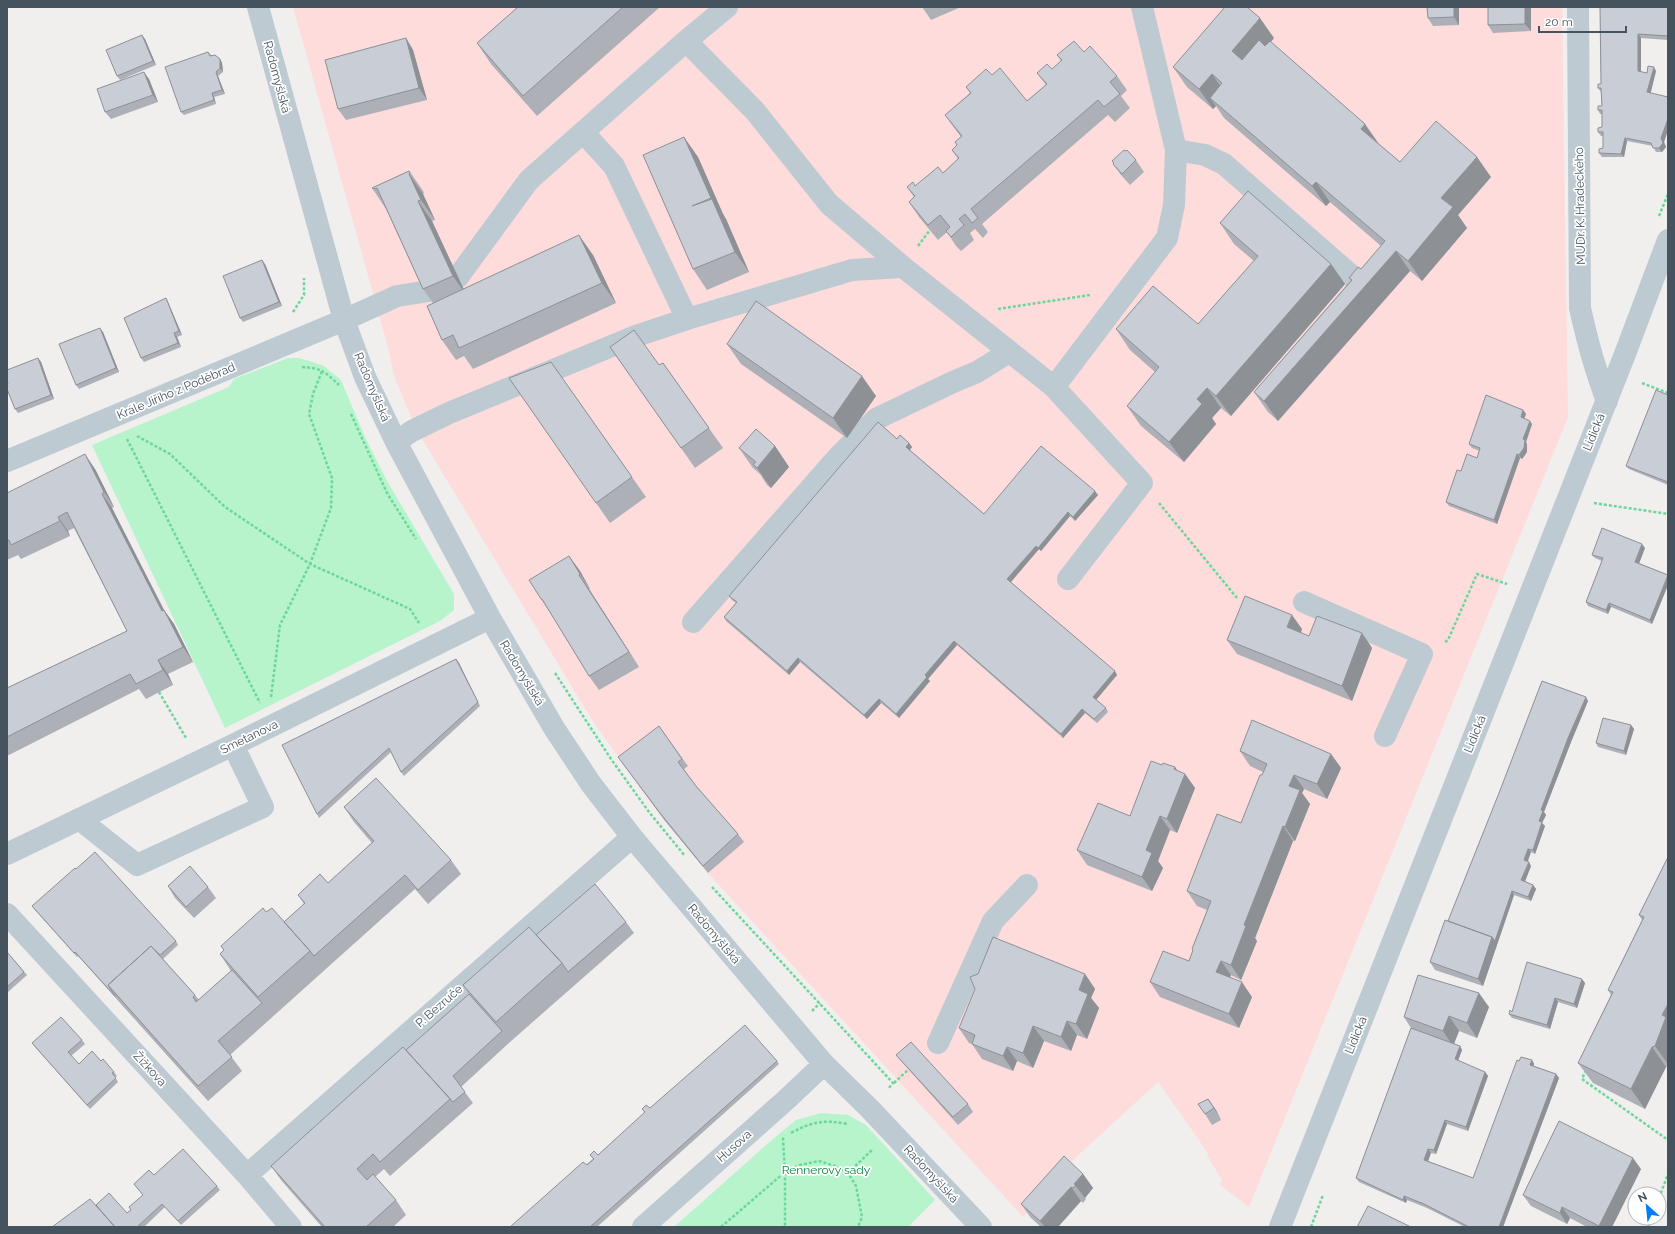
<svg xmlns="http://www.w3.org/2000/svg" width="1675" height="1234" viewBox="0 0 1675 1234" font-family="Raleway,sans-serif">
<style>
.medical{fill:#fedcdb}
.green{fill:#b7f4cb}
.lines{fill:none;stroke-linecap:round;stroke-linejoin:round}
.path{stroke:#6bd79a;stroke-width:2.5;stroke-dasharray:3 2;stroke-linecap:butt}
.minor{stroke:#bdcad2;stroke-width:22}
.wall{fill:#adb0b7}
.shaded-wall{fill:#8d9095}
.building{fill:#c9cdd5;stroke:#8d9095}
.labels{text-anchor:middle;stroke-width:3.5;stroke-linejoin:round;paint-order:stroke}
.street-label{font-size:12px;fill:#44535e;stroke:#fff}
.park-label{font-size:12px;fill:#0b8340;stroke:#fff}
</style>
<rect width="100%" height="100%" fill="#f1eeee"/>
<path class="medical" d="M293 7H1562L1568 417 1249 1207 1220 1185 1222 1180 1207 1155 1208 1153 1158 1082 1072 1161 1023 1217 708 873 665 821 592 720 416 429 394 376 388 347Z"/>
<path class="green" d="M288 358H299L313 362 324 366 341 380 364 435 387 481 454 594V610L440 621 225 728 92 445 229 387 234 379Z
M821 1113 848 1115 866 1125 935 1200 908 1227H674L774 1138 796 1120Z"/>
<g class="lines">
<path class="path" d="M1659 216 1668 194
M918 246 930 230
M998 309 1090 295
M293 312 304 295V278
M302 367C322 368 325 372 339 385
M1642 383 1668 393
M351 414 387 493 416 539
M137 436 170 454 225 507 310 564 410 609 419 623
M127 439 260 703
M1159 503 1237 598
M1594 503 1668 514
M1445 642 1448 640 1477 574 1507 584
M555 673 611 759 649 812 685 856
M159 692 186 738
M271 697 280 625 310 564 331 508 332 478 309 414 313 394 322 371
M712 887 893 1083 888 1089
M812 1011 820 1003
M1586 1070 1582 1079 1668 1140
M894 1083 908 1070
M791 1133C811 1122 825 1119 847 1124
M784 1138 783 1139 785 1172V1227
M848 1173 872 1150
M1659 1198 1668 1174
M721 1227 785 1172 800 1165 819 1161 835 1166 848 1173 856 1186 862 1217 858 1227
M1311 1227 1323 1195
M1648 1227 1651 1218"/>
<path class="minor" d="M258 7 344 320 365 377 396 442 490 618 554 728 591 784 632 837 824 1064 870 1109 981 1227
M1578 7 1580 308C1587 340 1595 370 1607 401
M686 41 755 111 829 204 903 267 1054 387 1142 483 1068 579
M583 132 614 166 687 319
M1176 150 1205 155 1224 164 1353 277
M458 277 529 180 686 41 727 7
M1054 387 1167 238 1174 205 1176 150 1142 7
M396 442 412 431 449 413 636 336 687 319 852 270 903 267
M7 461 344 320 397 296 429 291
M1304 602 1422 654 1385 736
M693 622 838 457 876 419 953 382 977 372 1009 352
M79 819 137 865 263 807 233 745
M7 854 233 745 490 618
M7 914 247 1175 291 1227
M938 1043 993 921 1027 885
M247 1175 632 837
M643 1227 787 1099 824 1064
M1280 1227 1625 354 1668 240"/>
</g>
<path class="wall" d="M518 7H660L537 116 491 64 477 43Z
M922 7H961L931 20Z
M1459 7V25L1433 26 1428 18Z
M1531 7V31L1493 33 1488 25Z
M1600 7H1668V40L1641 38V72L1647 73 1656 71 1650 93 1668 97V130L1664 142 1666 147 1662 152H1656L1653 146 1627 141 1624 157H1602L1599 153 1603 148V136H1601L1598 132 1602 127V114H1600L1598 110 1602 106 1601 92 1598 88 1601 84Z
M406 38 413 50 427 100 346 120 338 109Z
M1274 38 1271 42 1379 144 1400 162 1491 177 1458 215 1467 228 1422 281 1410 271 1278 421 1268 412 1254 392 1351 280 1349 278 1361 269 1381 246 1330 202 1326 206 1224 118 1216 106 1213 109 1187 87 1173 67Z
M145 39 156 65 120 80 117 76Z
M208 52 211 55 220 59 222 63 223 72 218 76 225 94 214 97 216 104 184 115 181 112Z
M1084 52 1117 76 1127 90 1121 96 1130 108 1115 122 1108 115 982 224 988 232 983 238 975 229 970 233 974 240 961 251 956 246 947 232 938 240 919 217 909 202 914 197 907 187 915 186 943 173 958 159 952 150 957 145 955 142 961 137 955 129 945 115 970 93 966 87 992 75 1027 101 1046 85 1037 73 1052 69 1061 61 1057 55Z
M149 79 158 102 111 119 105 112Z
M698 157 723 214 726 219 749 272 707 290 693 269Z
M1136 160 1144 172 1130 185 1121 175 1113 164 1114 163 1112 161Z
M409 171 424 193 423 194 435 220 432 221 463 289 593 255 616 303 473 369 464 356 456 360 442 340 433 303 423 289 386 209 372 188Z
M1220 223 1331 264 1345 284 1231 416 1221 408 1212 418 1216 424 1184 462 1141 426 1127 406 1155 372 1130 350 1116 329 1198 324 1254 261 1234 244Z
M265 264 282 306 243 322 240 318Z
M166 298 168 302 182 335 177 337 181 347 144 362 141 358Z
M103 332 119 372 79 389 76 385Z
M727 344 876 396 847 438 741 364Z
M610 347 659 365 663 363 723 448 695 468Z
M38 358 41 362 54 399 18 413 15 409Z
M551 362 646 497 610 523 509 378Z
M1668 395V485L1629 469 1626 466Z
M1523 410 1526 414 1524 419 1532 424 1526 442 1527 444V452L1522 459 1520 458 1497 524 1449 506 1446 502 1461 471 1477 458 1480 451 1472 448 1469 444Z
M897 439 909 443 912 447 910 450 984 514 1098 495 1075 521 1070 516 1041 551 1039 549 1011 582 1117 675 1096 700 1106 708 1108 712 1097 723 1085 713 1063 738 957 645 928 679 930 681 899 718 881 703 867 719 800 662 789 675 726 621 724 617 736 603 732 600 729 596Z
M775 446 789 467 771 488 767 485 760 474 753 468 739 448Z
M95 469 114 507 112 508 164 610 174 624 193 662 168 674 173 685 146 699 139 689 7 756V688L127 631 74 528 68 531 70 536 21 559 18 555 7 560V493Z
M1645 548 1639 563 1668 575V585L1652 624 1611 607 1608 614 1588 606 1586 602 1602 561 1595 558 1592 555Z
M569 556 580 571 590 589H589L639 667 599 690 589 676 551 614 541 599Z
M1302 629 1301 633 1309 636 1362 633 1372 648 1352 701 1237 654 1227 640Z
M456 659 459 663 480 706 404 776 401 772 391 752 319 818 317 814Z
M1588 701 1571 742 1544 812 1546 815 1542 823 1545 826 1535 854 1531 852 1527 861 1531 866 1525 881 1533 885 1536 889 1531 901 1514 895 1483 986 1435 970 1430 962 1448 921Z
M1631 725 1634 729 1626 755 1598 747 1596 743Z
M659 726 688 766 684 769 696 786 738 834 744 842 708 873 665 821 623 764Z
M1240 751 1331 754 1341 768 1327 799 1304 789 1302 793 1310 804 1295 841H1293L1255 938 1257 941 1241 980 1231 975 1230 977 1252 997 1239 1028 1160 997 1150 982 1189 961 1193 951 1192 949 1207 910 1197 906 1187 891 1241 823 1263 772 1250 766Z
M1162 765 1175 767 1177 771 1185 774 1195 788 1177 833 1170 830 1158 861 1163 868 1152 891 1087 865 1077 850 1130 816Z
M344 807 451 860 461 874 428 904 415 889 230 1055 242 1071 208 1101 78 956 77 957 35 910 32 906 176 941 178 945 163 959 195 995 199 1000 231 971 220 954 224 950 221 946 266 912 284 922 304 904 298 895 328 883 372 843 354 822Z
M1668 857V1066L1666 1067 1645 1109 1593 1083 1578 1063 1611 995 1608 990 1642 920 1639 915Z
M168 886 208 887 216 898 194 918 175 898Z
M626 922 634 933 510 1042 461 1087 473 1103 390 1176 384 1169 375 1177 396 1200 406 1215 393 1227H322L281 1180 271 1166 406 1050 469 994 463 985 536 935Z
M7 952 27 975 7 993Z
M1085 974 1095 989 1091 998 1099 1008 1087 1039 1077 1035 1071 1051 1044 1041 1033 1068 1017 1061 1013 1071 982 1059 972 1044 969 1043 959 1028Z
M1585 983 1577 1008 1558 1002 1550 1029 1512 1018 1509 1014Z
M1489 1007 1477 1038 1459 1031 1454 1044 1460 1046 1462 1050 1458 1061 1485 1072 1488 1076 1468 1131 1447 1124 1436 1154 1431 1153 1428 1161 1473 1178 1519 1061 1532 1060 1534 1064V1066L1556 1074 1559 1078 1503 1227H1465L1427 1208 1407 1200 1406 1203 1359 1182 1356 1178 1411 1028 1404 1017Z
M82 1040 85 1044 71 1056 79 1064 114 1072 117 1076 115 1077 118 1082 90 1109 35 1047 32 1043Z
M896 1055 968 1104 973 1112 958 1125 902 1062Z
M777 1061 779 1064 597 1227H510L593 1159 590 1155H598L645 1113 642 1109 650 1108Z
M1208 1099 1216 1110 1221 1120 1212 1125 1205 1114Z
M1641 1169 1612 1227H1587L1570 1218 1567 1224 1531 1206 1523 1195Z
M1083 1174 1093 1188 1085 1198 1086 1199 1083 1203 1081 1201 1058 1227H1041L1031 1218 1021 1204Z
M154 1175 217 1186 220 1190 181 1225 165 1207 144 1227H52L96 1205 127 1213 131 1210 143 1195 134 1184Z"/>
<path class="shaded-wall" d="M1454 7H1459V25L1454 17Z
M1525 7H1531V31L1525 24Z
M1260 18 1274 38 1246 71 1232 51Z
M1638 34 1641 38V75L1638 71Z
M142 35 145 39 156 65 153 61Z
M406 38 413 50 427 100 419 88Z
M220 59 222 63 223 72 220 68Z
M1654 67 1656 71 1650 96 1647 92Z
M144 72 149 79 158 102 153 95Z
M216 72 218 76 225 94 222 90Z
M1212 74 1226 94 1210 98 1216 106 1213 109 1199 89Z
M212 93 214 97 216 104 214 100Z
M1668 119V130L1664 142 1666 147 1662 152 1659 148 1661 138Z
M1365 124 1379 144 1361 129Z
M684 137 698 157 723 214 726 219 749 272 735 252 714 204 711 198Z
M1625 138 1627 141 1624 157 1621 154Z
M1477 157 1491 177 1458 215 1467 228 1422 281 1408 261 1441 198Z
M409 171 423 191 424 193 410 173Z
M409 174 423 194 435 220 421 200Z
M1316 182 1330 202 1326 206 1312 186Z
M418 201 432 221 467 296 453 276Z
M579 235 593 255 616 303 602 283Z
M1396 251 1410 271 1278 421 1264 401Z
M262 260 265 264 282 306 279 302Z
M1331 264 1345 284 1231 416 1216 396Z
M166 298 168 302 182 335 179 331Z
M100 328 103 332 119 372 116 368Z
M174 333 177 337 181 347 178 343Z
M38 358 41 362 54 399 51 395Z
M862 376 876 396 847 438 833 418Z
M1207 388 1221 408 1212 418 1216 424 1184 462 1169 442 1197 399Z
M1523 410 1526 414 1523 421 1521 417Z
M1530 421 1532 424 1526 442 1527 444V452L1522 459 1519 455 1523 439Z
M909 443 912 447 909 451 906 447Z
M775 446 789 467 771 488 757 468Z
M85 454 95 469 114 507 104 492Z
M1517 454 1520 458 1497 524 1494 520Z
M1095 491 1098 495 1075 521 1073 517Z
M102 494 112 508 168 618 164 610 174 624 193 662 183 647 162 611Z
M1068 512 1070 516 1041 551 1038 548Z
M58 517 68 531 70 536 60 521Z
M1642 544 1645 548 1638 566 1635 562Z
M1036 546 1039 549 1010 583 1007 579Z
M569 556 580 571 590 589 580 574Z
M579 575 589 589 639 667 629 652Z
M1668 575V585L1652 624 1650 620Z
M1609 603 1611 607 1608 614 1606 610Z
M1292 615 1302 629 1297 642 1287 627Z
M1362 633 1372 648 1352 701 1342 686Z
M954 641 957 645 928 679 930 681 899 718 896 714 925 675Z
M798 658 800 662 789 675 787 671Z
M456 659 459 663 480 706 478 702Z
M158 660 168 674 173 685 163 670Z
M1115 671 1117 675 1096 700 1093 697Z
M1586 697 1588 701 1571 742 1544 812 1546 815 1542 823 1545 826 1535 854 1533 850 1541 810 1568 738Z
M879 699 881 703 867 719 864 715Z
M1082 709 1085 713 1063 738 1061 734Z
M1631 725 1634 729 1626 755 1624 751Z
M1331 754 1341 768 1327 799 1317 784Z
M1175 767 1183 779 1185 774 1195 788 1177 833 1167 819Z
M1294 775 1304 789 1302 793 1310 804 1295 841 1285 827 1289 786Z
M1160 816 1170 830 1158 861 1163 868 1152 891 1142 877 1146 850Z
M1283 826 1293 841 1255 938 1257 941 1241 980 1231 965 1244 925Z
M1528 849 1531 852 1527 864 1524 860Z
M1529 862 1531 866 1524 884 1521 880Z
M1533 885 1536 889 1531 901 1528 897Z
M1512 891 1514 895 1483 986 1478 979 1492 937Z
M1221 961 1231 975 1226 986 1216 972Z
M1085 974 1095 989 1091 998 1099 1008 1087 1039 1076 1024 1079 990Z
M1582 979 1585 983 1577 1008 1574 1004Z
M1242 982 1252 997 1239 1028 1229 1014Z
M1479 993 1489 1007 1477 1038 1467 1023Z
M1555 998 1558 1002 1550 1029 1547 1025Z
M1668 1004V1064L1655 1046 1662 1015Z
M1449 1016 1459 1031 1453 1046 1443 1031Z
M1067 1021 1077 1035 1071 1051 1061 1037Z
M1033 1026 1044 1041 1033 1068 1023 1053Z
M1460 1046 1462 1050 1457 1063 1455 1059Z
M1007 1047 1017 1061 1013 1071 1003 1056Z
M1652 1047 1666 1067 1645 1109 1631 1089Z
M1532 1060 1534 1064 1533 1068 1530 1065Z
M1485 1072 1488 1076 1468 1131 1466 1127Z
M1556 1074 1559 1078 1503 1227H1499Z
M1208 1099 1216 1110 1221 1120 1214 1108Z
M1445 1120 1447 1124 1436 1154 1434 1150Z
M1428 1149 1431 1153 1427 1164 1424 1160Z
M1633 1158 1641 1169 1612 1227H1600L1599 1226Z
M1083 1174 1093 1188 1085 1198 1074 1184Z
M1071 1187 1081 1201 1058 1227H1045L1040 1221Z
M1404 1196 1407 1200 1406 1203 1403 1200Z
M1562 1207 1570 1218 1567 1224 1560 1213Z"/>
<path class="building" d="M518 7H623L523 96 477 43Z
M1225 7H1247L1260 18 1232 51 1242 60 1259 40 1265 46 1270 41 1365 124 1361 129 1400 162 1436 121 1477 157 1441 198 1453 207 1408 261 1396 251 1264 401 1254 392 1352 280 1349 278 1358 267 1361 269 1385 241 1316 182 1312 186 1210 98 1222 83 1212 74 1199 89 1173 67Z
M1427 7H1454V17L1428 18Z
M1488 7H1525V24L1488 25Z
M1600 7H1668V36L1638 34V71L1647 73 1648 66 1654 67 1647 92 1668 97V119L1661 138 1663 143 1659 148H1653L1651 143 1625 138 1621 154 1599 153V149L1603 148V132H1598V128L1602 127V110H1598V106H1602L1601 88H1598V84H1601Z
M142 35 153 61 117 76 106 50Z
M406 38 419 88 338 109 325 60Z
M1074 41 1084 52 1090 46 1117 76 1110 82 1120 94 1104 107 1098 100 971 209 978 218 972 223 965 214 959 219 964 225 951 237 946 231 950 227 940 215 928 225 909 202 915 196 907 187 913 182 915 186 938 167 943 173 959 158 952 150 957 145 955 142 962 136 945 115 971 93 966 87 986 69 992 75 1000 68 1027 101 1047 84 1037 73 1047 64 1052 69 1062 60 1057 55Z
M208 52 210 56 215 55 220 59V68L216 72 222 90 212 93 214 100 181 112 165 67Z
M144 72 153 95 105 112 97 89Z
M684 137 711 198 692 206 712 199 735 252 693 269 643 155Z
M1124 150 1126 151 1127 150 1136 160 1122 174 1113 164 1114 163 1112 161Z
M409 171 410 173 409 174 421 200 418 201 453 276 423 289 377 188 373 189 372 188Z
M1248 191 1331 264 1216 396 1207 388 1197 399 1202 404 1169 442 1127 406 1159 367 1116 329 1153 286 1198 324 1258 256 1220 223Z
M579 235 602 283 459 348 453 335 442 340 427 306Z
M262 260 279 302 240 318 223 276Z
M166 298 179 331 174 333 178 343 141 358 124 318Z
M756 301 862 376 833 418 727 344Z
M100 328 116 368 76 385 59 344Z
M634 330 659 365 663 363 709 428 681 448 610 347Z
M38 358 51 395 15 409 7 389V384H8L7 381V370Z
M551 362 632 477 596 503 509 378Z
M1656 390 1668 395V482L1626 466Z
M1486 395 1523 410 1521 417 1530 421 1523 439 1525 440 1524 448 1519 455 1517 454 1494 520 1446 502 1457 470 1461 471 1467 454 1477 458 1480 448 1469 444Z
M878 422 897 439 900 435 909 443 906 447 984 514 1041 446 1095 491 1073 517 1068 512 1038 548 1036 546 1007 579 1115 671 1093 697 1106 708 1094 719 1082 709 1061 734 954 641 925 675 927 677 896 714 879 699 864 715 798 658 787 671 724 617 737 602 729 596Z
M756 429 775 446 757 468 753 464 756 462 739 448Z
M85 454 104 492 102 494 162 611 164 610 183 647 158 660 163 670 136 684 130 674 7 737V688L127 631 67 512 58 517 60 521 11 545 9 540H7V493Z
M1602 528 1642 544 1635 562 1668 575 1650 620 1609 603 1606 610 1586 602 1603 558 1592 555Z
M569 556 580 574 579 575 629 652 589 676 542 599H541L529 580Z
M1245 596 1292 615 1287 627 1309 636 1317 616 1362 633 1342 686 1227 640Z
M456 659 478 702 401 772 389 748 317 814 282 745Z
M1542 681 1586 697 1568 738 1541 810 1543 811 1539 821 1542 822 1533 850 1528 849 1524 860 1529 862 1521 880 1533 885 1528 897 1512 891 1495 941 1492 937 1448 921 1499 793Z
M1603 718 1631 725 1624 751 1596 743Z
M1252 720 1331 754 1317 784 1294 775 1289 786 1300 790 1285 827 1283 826 1244 925 1246 926 1231 965 1221 961 1216 972 1242 982 1229 1014 1150 982 1163 951 1189 961 1193 950 1192 949 1211 901 1187 891 1217 814 1241 823 1260 775H1262L1267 764 1240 751Z
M659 726 682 759 678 762 696 786 738 834 703 866 660 813 618 757Z
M1151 761 1162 765 1163 763 1175 767 1174 769 1185 774 1167 819 1160 816 1146 850 1152 853 1142 877 1077 850 1098 803 1130 816Z
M376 778 451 860 418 890 405 875 314 956 310 951 284 922 305 903 298 895 320 874 328 883 374 841 344 807Z
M95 852 176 941 160 955 151 946 108 985 115 996 75 952 74 953 32 906 75 868 76 869Z
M1668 857V1004L1662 1015 1666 1017 1655 1046 1652 1047 1631 1089 1578 1063 1613 992 1608 990 1644 917 1639 915Z
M190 866 208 887 186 907 168 886Z
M595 884 626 922 568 972 562 963 536 935Z
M263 908 266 912 272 908 310 951 258 997 220 954 224 950 221 946Z
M1445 920 1492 937 1478 979 1430 962Z
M529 927 562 963 496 1022 463 985Z
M993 937 1085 974 1079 990 1088 994 1076 1024 1067 1021 1061 1037 1033 1026 1023 1053 1007 1047 1003 1056 972 1044 975 1035 959 1028 975 989 970 977 978 974Z
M151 946 195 995 193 997 196 1002 232 970 262 1003 218 1041 232 1057 198 1086 108 985Z
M7 952 24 972 7 987Z
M1527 962 1582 979 1574 1004 1555 998 1547 1025 1509 1014 1510 1010 1512 1012Z
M1418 975 1479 993 1467 1023 1449 1016 1443 1031 1404 1017Z
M469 994 502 1031 453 1076 465 1092 453 1102 406 1050Z
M61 1017 82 1040 68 1052 79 1064 92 1051 101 1061 103 1059 114 1072 112 1073 116 1078 87 1105 32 1043Z
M745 1025 777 1061 590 1227H510L583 1162 587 1165 594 1159 590 1155 594 1151 598 1155 645 1112 642 1109 646 1105 650 1108Z
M1411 1028 1460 1046 1455 1059 1485 1072 1466 1127 1445 1120 1434 1150 1428 1149 1424 1160 1473 1178 1517 1060 1519 1061 1521 1057 1532 1060 1530 1065 1556 1074 1499 1227H1469L1424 1204 1404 1196 1403 1200 1356 1178Z
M911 1042 968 1104 953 1117 896 1055Z
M403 1047 450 1099 380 1162 373 1154 357 1169 367 1180 373 1174 396 1200 366 1227H325L271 1166Z
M1208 1099 1214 1108 1205 1114 1198 1104Z
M1559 1121 1633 1158 1599 1226 1562 1207 1560 1213 1523 1195Z
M183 1149 217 1186 178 1221 162 1204 137 1227H115L96 1205 109 1193 127 1213 131 1210 129 1207 143 1195 134 1184 149 1170 154 1175Z
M1064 1156 1083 1174 1074 1184 1076 1185 1073 1188 1071 1187 1040 1221 1021 1204Z
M90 1199 115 1227H52Z
M1368 1206 1411 1227H1357Z"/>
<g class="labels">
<g class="street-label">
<text transform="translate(277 77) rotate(75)" y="4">Radomyšlská</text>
<text transform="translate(1580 206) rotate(-91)" y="4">MUDr. K. Hradeckého</text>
<text transform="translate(372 387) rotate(67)" y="4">Radomyšlská</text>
<text transform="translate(176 391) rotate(-23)" y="4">Krále Jiřího z Poděbrad</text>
<text transform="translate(1594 432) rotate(-68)" y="4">Lidická</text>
<text transform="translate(522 673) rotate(59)" y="4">Radomyšlská</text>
<text transform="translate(1475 734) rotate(-68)" y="4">Lidická</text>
<text transform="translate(249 737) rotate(-26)" y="4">Smetanova</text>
<text transform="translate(714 934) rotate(50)" y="4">Radomyšlská</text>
<text transform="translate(439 1006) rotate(-41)" y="4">P. Bezruče</text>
<text transform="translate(1356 1035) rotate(-68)" y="4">Lidická</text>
<text transform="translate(150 1069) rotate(47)" y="4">Žižkova</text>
<text transform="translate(734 1146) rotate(-42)" y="4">Husova</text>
<text transform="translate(931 1174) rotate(47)" y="4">Radomyšlská</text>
</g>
<g class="park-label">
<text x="826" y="1174">Rennerovy sady</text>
</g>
</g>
<rect width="1675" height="1234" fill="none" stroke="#44535e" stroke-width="16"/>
<g transform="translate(1647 1206) rotate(333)"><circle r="19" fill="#ffffff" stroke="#b4babf"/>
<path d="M0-3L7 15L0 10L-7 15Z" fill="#037df6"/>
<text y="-6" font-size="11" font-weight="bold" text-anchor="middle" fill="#44535e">N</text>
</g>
<path d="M1539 26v6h87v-6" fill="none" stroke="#44535e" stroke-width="2"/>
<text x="1545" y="26" font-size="12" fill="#44535e" stroke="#ffffff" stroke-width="3" paint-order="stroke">20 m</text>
</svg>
